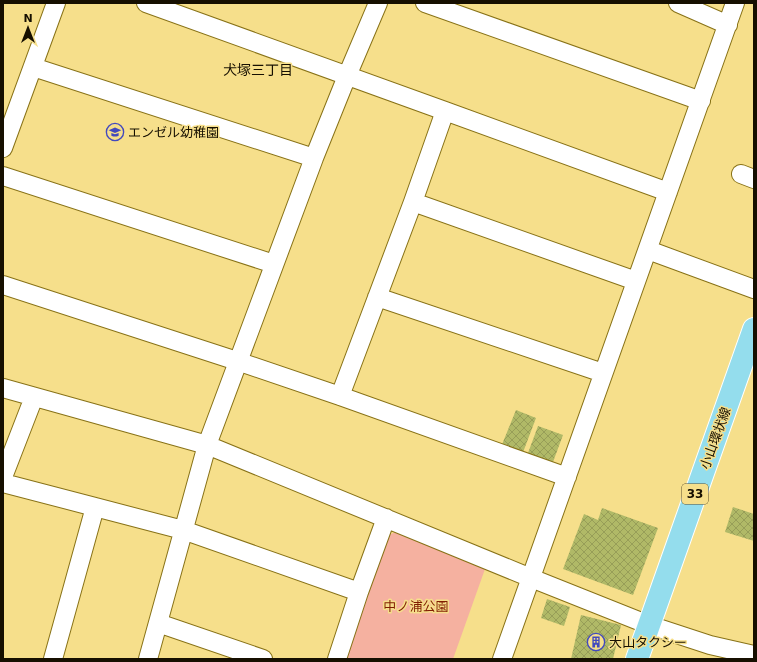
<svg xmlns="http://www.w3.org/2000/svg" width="757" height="662" viewBox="0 0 757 662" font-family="'DejaVu Sans','Noto Sans JP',sans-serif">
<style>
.park{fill:#f5b1a0}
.building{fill:url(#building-cross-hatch)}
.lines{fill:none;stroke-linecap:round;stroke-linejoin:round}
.minor-casing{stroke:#887217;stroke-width:20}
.major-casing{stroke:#fff;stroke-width:24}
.minor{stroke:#fff;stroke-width:18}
.major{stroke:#94dded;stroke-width:22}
.labels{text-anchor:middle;stroke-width:3;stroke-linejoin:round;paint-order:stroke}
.shield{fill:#f6df8b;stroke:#594d2a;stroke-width:1}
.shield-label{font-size:12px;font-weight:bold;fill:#160f00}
.poi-label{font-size:13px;fill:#160f00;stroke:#f6df8b;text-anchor:start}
.street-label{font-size:13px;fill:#160f00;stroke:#f6df8b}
.park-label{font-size:13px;fill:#801d02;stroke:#f6df8b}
.neighbourhood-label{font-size:14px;fill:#160f00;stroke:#f6df8b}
</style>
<defs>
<pattern id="building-cross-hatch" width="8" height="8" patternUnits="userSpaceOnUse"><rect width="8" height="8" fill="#b0b967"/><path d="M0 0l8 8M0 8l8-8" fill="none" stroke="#979e58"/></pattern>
</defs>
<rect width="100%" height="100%" fill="#f6df8b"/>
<path class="park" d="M396 532 485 569 453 659H343L386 536Z"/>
<path class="building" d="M516 410 536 418 522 455 501 447Z
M538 426 563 435 553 462 528 453Z
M733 507 754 514V541L725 532Z
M602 508 658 528 633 595 563 569 584 514 598 520Z
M547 599 570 607 564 626 541 618Z
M581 615 621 625 613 659H571Z"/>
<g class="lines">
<defs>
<path id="minor" d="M146 3 445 111 668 192
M425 3 701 101
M678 3 728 25
M33 67 314 158
M3 148 56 3
M741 174 754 179
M3 176 274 264
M413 202 636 281
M648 250 754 289
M3 285 237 361 340 396 567 477
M377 297 603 373
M3 388 207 445 531 578 649 625 710 645 754 655
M340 396 413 202 445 111
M3 477 34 397
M3 483 95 507 183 530 359 592
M158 623 263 659
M53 659 95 507
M148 659 207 445 314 158 347 76 378 3
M337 659 359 592 386 518
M502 659 735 3"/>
<path id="major" d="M637 659 754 329"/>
</defs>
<use href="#minor" class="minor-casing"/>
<use href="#major" class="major-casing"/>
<use href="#minor" class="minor"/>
<use href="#major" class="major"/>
</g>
<defs>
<symbol id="school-ring" viewBox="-11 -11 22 22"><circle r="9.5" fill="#f6df8b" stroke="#4249be" stroke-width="1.5"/><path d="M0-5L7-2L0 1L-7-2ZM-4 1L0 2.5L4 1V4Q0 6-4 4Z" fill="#4249be"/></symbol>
<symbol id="building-ring" viewBox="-11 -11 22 22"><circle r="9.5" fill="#f6df8b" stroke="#4249be" stroke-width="1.5"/><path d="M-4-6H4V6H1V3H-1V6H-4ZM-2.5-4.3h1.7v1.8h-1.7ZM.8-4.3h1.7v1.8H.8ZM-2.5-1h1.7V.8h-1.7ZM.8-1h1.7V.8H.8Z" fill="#4249be"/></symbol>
</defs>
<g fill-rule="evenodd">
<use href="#school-ring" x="105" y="122" width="20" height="20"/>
<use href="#building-ring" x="586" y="632" width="20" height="20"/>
</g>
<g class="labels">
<rect class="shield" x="682" y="484" width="26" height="20" rx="3"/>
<g class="shield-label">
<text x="695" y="498">33</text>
</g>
<g class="poi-label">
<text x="128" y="137">エンゼル幼稚園</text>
<text x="609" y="647">大山タクシー</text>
</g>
<g class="street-label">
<text transform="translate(715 438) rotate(-70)" y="5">小山環状線</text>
</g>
<g class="park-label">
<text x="416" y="611">中ノ浦公園</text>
</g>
<g class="neighbourhood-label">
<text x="258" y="75">犬塚三丁目</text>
</g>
</g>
<rect width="757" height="662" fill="none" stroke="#160f00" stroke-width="8"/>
<g transform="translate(28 28)" stroke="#f6df8b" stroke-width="3" paint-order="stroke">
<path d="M0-3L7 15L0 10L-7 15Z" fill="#160f00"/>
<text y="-6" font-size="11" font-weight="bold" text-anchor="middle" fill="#160f00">N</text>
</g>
</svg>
